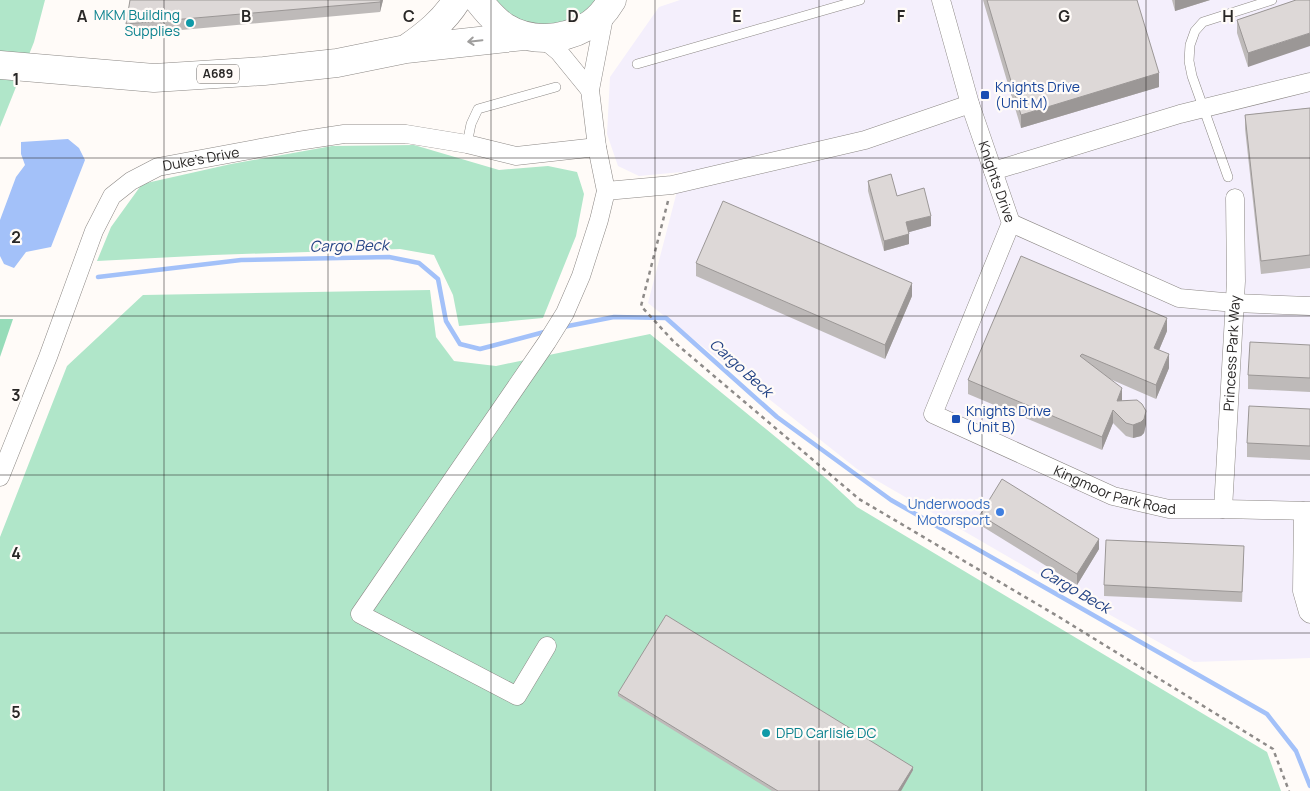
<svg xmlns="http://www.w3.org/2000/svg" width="1310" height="791" viewBox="0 0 1310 791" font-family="Manrope,sans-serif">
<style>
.industrial{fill:#f4effc}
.green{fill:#b0e6c9}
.forest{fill:#96dcb9}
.water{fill:#a3c1f9}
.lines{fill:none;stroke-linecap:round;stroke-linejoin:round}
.stream{stroke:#a3c1f9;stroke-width:4.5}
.service-casing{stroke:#8c8885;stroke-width:10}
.minor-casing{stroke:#8c8885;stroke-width:19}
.trunk-casing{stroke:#8c8885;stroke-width:29}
.path{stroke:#8e8b89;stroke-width:2.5;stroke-dasharray:4 4;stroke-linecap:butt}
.service{stroke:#fff;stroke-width:9}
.minor{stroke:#fff;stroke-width:18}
.trunk{stroke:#fff;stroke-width:28}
.wall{fill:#bebab9}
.shaded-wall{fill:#9b9796}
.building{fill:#ddd8d7;stroke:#9b9796}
.oneway{stroke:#9f9e9d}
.grid{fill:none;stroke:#292726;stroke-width:1;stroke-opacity:0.55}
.culture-dot{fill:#0f9aa8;stroke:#fffbf8;stroke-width:2}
.transit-dot{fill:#1a4fb4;stroke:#fffbf8;stroke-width:2}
.shop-dot{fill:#3f7fe0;stroke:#fffbf8;stroke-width:2}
.labels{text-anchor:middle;stroke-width:4.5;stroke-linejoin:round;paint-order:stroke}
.shield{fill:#fffbf8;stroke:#696765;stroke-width:1}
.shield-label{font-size:12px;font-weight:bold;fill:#292726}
.culture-label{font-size:14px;fill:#0d838f;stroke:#fffbf8;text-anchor:end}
.transit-label{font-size:14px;fill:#164399;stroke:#fffbf8;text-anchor:start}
.street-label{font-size:14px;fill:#292726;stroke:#fffbf8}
.shop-label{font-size:14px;fill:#366cbe;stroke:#fffbf8;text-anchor:end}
.water-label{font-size:15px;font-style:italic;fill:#224284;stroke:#fffbf8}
.grid-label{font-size:16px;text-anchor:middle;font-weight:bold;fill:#292726;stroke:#fffbf8;stroke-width:4.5;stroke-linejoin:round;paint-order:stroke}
</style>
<rect width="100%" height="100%" fill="#fffbf8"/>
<path class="industrial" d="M680 0H1310V658L1194 662 1055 584 857 469 648 303 682 172 639 176 618 166 607 134 610 77 659 7Z"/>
<path class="green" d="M0 0H45L34 42 0 127Z
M492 0H598L575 19 540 26 516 20Z
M414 145 499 170 548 166 577 172 584 194 576 236 543 318 459 326 453 295 434 255 400 249 213 255 97 261 111 227 142 184 231 164 332 146Z
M430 290 436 337 454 361 496 366 650 334 828 480 857 507 1267 752 1281 791H0V537L67 366 143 295Z"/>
<path class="forest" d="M0 319H13L0 357Z"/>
<path class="water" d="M68 139 79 148 85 160 51 247 26 252 14 268 4 264 0 256V220L16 177 25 165 21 154V142Z"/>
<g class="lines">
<path class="stream" d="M98 277 241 260 389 257 419 263 438 279 446 321 460 344 480 349 548 331
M563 327 614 317 666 318 777 417 891 500 1267 714 1296 751 1310 786"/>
<defs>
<path id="service" d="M637 64 860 0
M467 144 471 124 478 109 556 87
M1228 177 1192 76 1189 61 1190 45 1195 31 1203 22 1272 0"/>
<g id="minor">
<path id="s1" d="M941 0 970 104 1011 223 933 414 1113 496 1169 509H1223L1310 511"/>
<path d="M542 38 559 52 590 90"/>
<path d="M993 171 1180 114 1310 82"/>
<path d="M606 191 672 185 865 140 970 104"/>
<path d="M1011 223 1179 298 1235 303 1310 306"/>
<path id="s2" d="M0 477 48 357 94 231 112 196 131 181 158 167 298 141 344 134H406L467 144 516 156 597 147"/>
<path id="s3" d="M1223 509 1236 281 1235 198"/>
<path d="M1303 511 1302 591 1308 612 1310 614"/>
<path d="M547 646 517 696 360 614 547 342 565 313 581 276 599 220 606 191 597 147 590 90 605 12"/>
</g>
<path id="trunk" d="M478 0C486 10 494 20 505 27 529 42 561 41 586 27 597 21 606 10 612 0
M406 49C426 35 444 21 457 0
M0 65 154 78 264 71 337 63 406 49 524 36"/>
</defs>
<use href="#service" class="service-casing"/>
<use href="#minor" class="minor-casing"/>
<use href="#trunk" class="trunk-casing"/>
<path class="path" d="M668 201 641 306 674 342 859 499 1059 617 1273 749 1289 791"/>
<use href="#service" class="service"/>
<use href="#minor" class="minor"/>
<use href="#trunk" class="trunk"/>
</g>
<path class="wall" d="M383 0 380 12 126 35V24Z
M983 0H1137L1159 87 1021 128Z
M1172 0H1210L1175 11Z
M1296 0 1248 67 1237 33V20Z
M1310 108V268L1261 274 1245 129V115Z
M868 181 897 196 931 226 909 232V244L884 251 868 191Z
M696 263 912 296 885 359 696 276Z
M1167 331 1159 350 1169 368 1156 399 1110 379 1122 401 1146 424 1144 433 1141 436 1133 438 1126 436 1113 423 1102 450 968 394V380Z
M1310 345V392L1248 389V375Z
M1310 409V460L1247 457V443Z
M980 515 1099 549 1077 585 980 525Z
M1244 556 1242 602 1104 596V585Z
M618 693 913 770 901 791H772L618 696Z"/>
<path class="shaded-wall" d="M381 0H383L380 12V2Z
M1175 0H1210L1175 11Z
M1310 33V46L1248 67V53Z
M1159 73V87L1021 128V115Z
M931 216V226L906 233V222Z
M909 234V244L884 251V241Z
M912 283V296L885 359V345Z
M1167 318V331L1154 362V348Z
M1169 354V368L1156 399V385Z
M1122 388V402L1117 414V401Z
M1113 410V423L1102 450V437Z
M1146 411V424L1144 433 1141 436 1133 438V425Z
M1099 539V549L1077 585V574Z
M913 767V770L901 791H898Z"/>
<path class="building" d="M130 0H381L380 2 126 24Z
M987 0H1137L1159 73 1021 115Z
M1296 0H1310V33L1248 53 1237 20Z
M1310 108V255L1261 261 1245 115Z
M891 174 897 196 924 188 931 216 906 222 909 234 884 241 868 181Z
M723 201 912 283 885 345 696 263Z
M1021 256 1167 318 1154 348 1169 354 1156 385 1082 354 1080 356 1122 388 1117 401 1137 400 1142 404 1146 411 1144 419 1141 422 1133 425 1126 423 1113 410 1102 437 968 380Z
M1250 342 1310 345V378L1248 375Z
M1249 406 1310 409V446L1247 443Z
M1002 479 1099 539 1077 574 980 515Z
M1106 540 1244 546 1242 592 1104 585Z
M666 615 913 767 898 791H778L618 693Z"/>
<defs><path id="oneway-shaft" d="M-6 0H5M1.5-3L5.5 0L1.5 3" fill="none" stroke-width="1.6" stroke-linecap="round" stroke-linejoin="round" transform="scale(1.25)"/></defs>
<use class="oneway" href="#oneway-shaft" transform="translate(475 41) rotate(174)"/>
<path class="grid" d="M164 0V791M328 0V791M491 0V791M655 0V791M819 0V791M982 0V791M1146 0V791M0 158H1310M0 316H1310M0 475H1310M0 633H1310"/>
<g class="culture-dot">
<circle cx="190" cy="23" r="5"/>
<circle cx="766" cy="733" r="5"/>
</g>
<g class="transit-dot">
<rect x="980" y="90" width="10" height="10" rx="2.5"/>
<rect x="951" y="414" width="10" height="10" rx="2.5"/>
</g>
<circle class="shop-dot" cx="1000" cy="512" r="5"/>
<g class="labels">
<rect class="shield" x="197" y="64.5" width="42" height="19" rx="4"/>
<g class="shield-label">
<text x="218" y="78">A689</text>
</g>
<g class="culture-label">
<text x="180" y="20">MKM Building<tspan x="180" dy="16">Supplies</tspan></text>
<text x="776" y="738" text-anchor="start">DPD Carlisle DC</text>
</g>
<g class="transit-label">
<text x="995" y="92">Knights Drive<tspan x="995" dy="16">(Unit M)</tspan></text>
<text x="966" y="416">Knights Drive<tspan x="966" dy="16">(Unit B)</tspan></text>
</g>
<g class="street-label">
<text dy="5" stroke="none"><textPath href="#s2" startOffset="401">Duke's Drive</textPath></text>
<text dy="5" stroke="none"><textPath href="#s1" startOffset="190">Knights Drive</textPath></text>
<text dy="5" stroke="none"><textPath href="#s3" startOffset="156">Princess Park Way</textPath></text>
<text dy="5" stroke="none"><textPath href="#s1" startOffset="638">Kingmoor Park Road</textPath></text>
</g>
<g class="shop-label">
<text x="990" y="509">Underwoods<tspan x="990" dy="16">Motorsport</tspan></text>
</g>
<g class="water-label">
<text transform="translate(349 246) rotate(-1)" y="5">Cargo Beck</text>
<text transform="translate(741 368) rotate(42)" y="5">Cargo Beck</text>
<text transform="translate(1075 590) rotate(30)" y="5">Cargo Beck</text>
</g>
</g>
<g class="grid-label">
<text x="82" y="22">A</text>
<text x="246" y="22">B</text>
<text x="409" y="22">C</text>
<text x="573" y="22">D</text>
<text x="737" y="22">E</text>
<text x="901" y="22">F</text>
<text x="1064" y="22">G</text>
<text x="1228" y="22">H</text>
<text x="16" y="85">1</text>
<text x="16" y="243">2</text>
<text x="16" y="401">3</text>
<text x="16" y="559">4</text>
<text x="16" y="718">5</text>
</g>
</svg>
